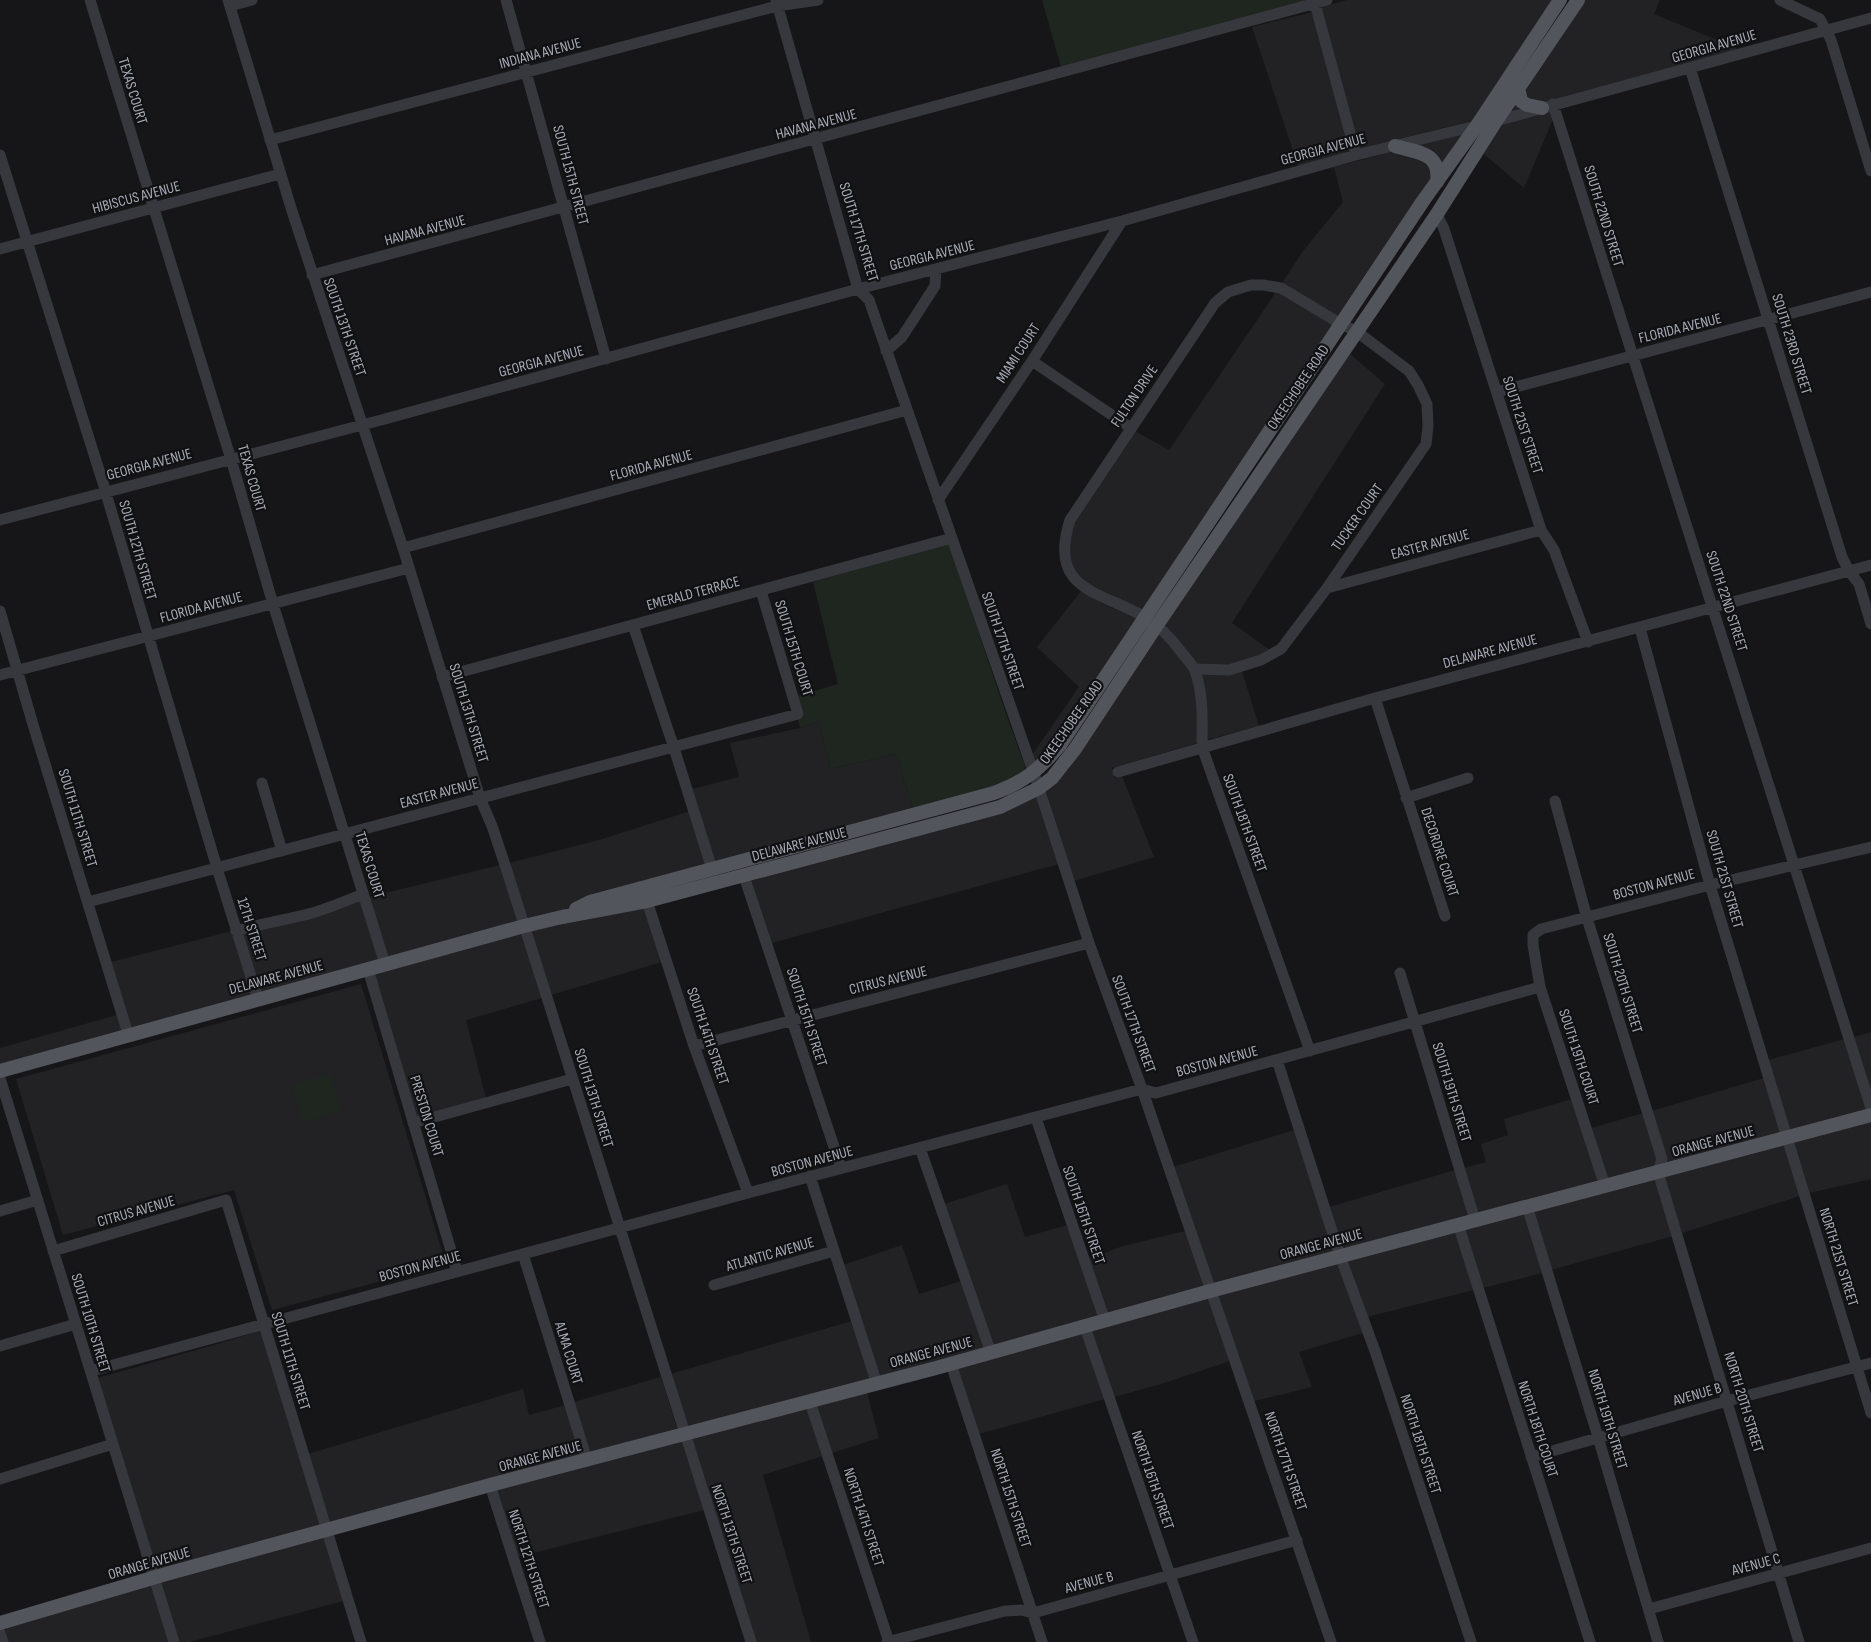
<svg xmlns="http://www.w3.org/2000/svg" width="1871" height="1642" viewBox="0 0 1871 1642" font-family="'Sofia Sans Condensed',sans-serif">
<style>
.built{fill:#222225}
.green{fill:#1e261f}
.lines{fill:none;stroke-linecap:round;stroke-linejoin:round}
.minor{stroke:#37383d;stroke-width:11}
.major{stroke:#53555c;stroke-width:14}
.labels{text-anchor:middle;stroke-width:4.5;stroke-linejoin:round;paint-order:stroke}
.street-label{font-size:15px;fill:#a8adb8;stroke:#111113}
</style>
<rect width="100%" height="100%" fill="#161618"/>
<path class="built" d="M1347 0H1554L1475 120 1359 149 1321 7Z
M1584 0H1660L1654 14 1739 49 1507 112Z
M1313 12 1350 151 1298 166 1252 27Z
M1550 110 1553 119 1524 188 1484 154 1443 214 1498 125Z
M1466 133 1340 318 1282 283 1303 251 1343 202 1334 167Z
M1276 292 1280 293 1334 326 1143 610 1089 584 1074 570 1069 557 1068 540 1074 522 1135 431 1169 450Z
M1349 353 1385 384 1232 623 1270 650 1259 656 1229 665 1197 664 1163 625Z
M1081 591 1101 603 1138 619 1056 741 1036 765 1032 755 1079 687 1037 647Z
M1158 633 1172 647 1190 671 1198 704 1197 743 1112 768 1115 778 1122 776 1154 857 1074 881 1046 790Z
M1242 671 1259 726 1206 740 1201 675Z
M819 721 830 769 896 754 913 810 715 862 692 789 739 777 730 743 800 728Z
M1037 795 1059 864 772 943 750 879Z
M690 811 707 865 588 897 560 912 527 920 509 863 599 840Z
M500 865 518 923 388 958 369 897Z
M360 900 379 961 261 993 242 934Z
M644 906 662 962 551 995 530 930Z
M232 931 252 995 131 1028 111 962Z
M521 932 542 998 466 1020 486 1098 416 1117 374 973Z
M361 984 446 1264 272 1310 234 1190 63 1235 16 1079Z
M117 1015 122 1031 0 1065V1048Z
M1871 1032V1093L1854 1037Z
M1845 1039 1867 1111 1790 1132 1768 1060Z
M1764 1078 1781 1134 1665 1165 1651 1111Z
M1572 1099 1599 1182 1478 1214 1464 1168 1486 1162 1481 1144 1508 1135 1504 1119Z
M1643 1113 1657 1159 1654 1168 1608 1180 1591 1128Z
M1871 1121V1179L1809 1193 1793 1142Z
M1294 1130 1334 1253 1213 1285 1173 1167Z
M1784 1144 1800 1196 1682 1233 1664 1176Z
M1455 1170 1469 1216 1343 1250 1329 1207Z
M1655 1178 1673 1236 1551 1270 1533 1210Z
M1007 1184 1025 1237 1067 1225 1099 1318 993 1347 944 1204Z
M1524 1212 1543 1273 1483 1288 1464 1228Z
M1455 1230 1474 1290 1367 1317 1346 1260Z
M1185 1231 1204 1287 1107 1315 1088 1259 1123 1246Z
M902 1245 919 1294 961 1281 984 1349 880 1378 843 1265Z
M1337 1262 1363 1333 1299 1352 1312 1387 1254 1401 1216 1294Z
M1208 1297 1230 1361 1158 1385 1114 1397 1091 1330Z
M852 1321 871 1380 687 1428 670 1374Z
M261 1330 321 1526 156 1572 98 1378 221 1343Z
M1082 1333 1105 1399 979 1434 957 1367Z
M661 1377 678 1431 590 1454 574 1402Z
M523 1389 529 1415 565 1405 581 1456 330 1524 308 1454Z
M867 1392 879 1438 832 1453 816 1405Z
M807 1407 823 1456 763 1475 811 1642H756L690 1438Z
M681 1440 704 1510 517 1557 496 1489Z
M324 1536 344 1601 189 1642H178L159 1581Z
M151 1584 169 1642H7L3 1627Z"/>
<path class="green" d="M1042 0H1307L1061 67Z
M949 544C975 618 997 693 1025 765V773L1010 782 913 810 896 754 830 769 819 721 800 728 798 719 804 717 798 696 838 684 813 582Z
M330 1073 341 1110 303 1122 292 1085Z"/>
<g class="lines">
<path class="minor" d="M90 0 233 466 273 604 385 964
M228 0 292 211 403 548 480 798 492 826 506 868 751 1642
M506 0 606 359
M776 0 858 289 869 300 1039 788 1089 943 1142 1089 1331 1642
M1314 0 1356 155
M1780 0 1820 19 1831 40 1871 171
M230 6 252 0
M1690 68 1842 557 1849 571 1859 584 1871 624
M1553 104 1871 1108
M270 140 777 6 818 0
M0 155 103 483 217 868 258 999
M1437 214 1444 229 1541 530 1554 550 1588 642
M0 249 280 174
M312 275 1327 0
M886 351 902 337 935 286 936 269
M1032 361 1131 428
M1497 392 1871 292
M938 500 1032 361 1122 221
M0 520 385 419 858 289 1122 221 1356 155 1496 121 1871 18
M403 548 907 410
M1327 588 1541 530
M0 611 34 728 128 1034
M633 625 674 748 712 869
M1640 628 1710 885 1871 1413
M1195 669 1229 670 1261 660 1281 649 1327 588 1426 444 1428 426 1427 404 1418 385 1409 371 1356 331 1341 324 1281 288 1263 285H1251L1228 292 1215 303 1070 520C1048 589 1096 590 1143 616 1159 625 1172 639 1182 653 1186 658 1193 665 1195 671 1204 696 1202 721 1202 747L1310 1051
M0 675 409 568
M442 677 952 538
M1375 698 1445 916
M1118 772 1375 698 1871 565
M262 783 282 851
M1406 798 1468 778
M1555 801 1587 918 1662 1159 1658 1172 1799 1642
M744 876 841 1168
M645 895 694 1046 748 1193
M88 902 798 714 761 591
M236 931C261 923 287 920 312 913 329 908 346 901 363 894
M368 969 457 1271
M1400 973 1475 1220
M694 1046 1089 943
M1277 1060 1340 1256 1375 1351 1471 1642
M0 1078 174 1642
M1036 1118 1105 1321
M413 1123 572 1079
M920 1148 991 1353
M810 1176 877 1384
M1605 1186 1540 987 1533 945V935L1541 929 1710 885 1871 847
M1527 1206 1598 1437 1658 1642
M0 1211 38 1200
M1458 1224 1590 1642
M53 1251 226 1200 361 1642
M523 1254 587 1460
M714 1285 834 1251
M1085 1327 1193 1642
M0 1346 76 1324
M951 1364 1042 1642
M91 1371 748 1193 1142 1089 1156 1093 1540 987
M810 1402 889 1642
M1531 1457 1727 1401 1871 1363
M0 1479 113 1444
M490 1485 540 1642
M1649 1609 1871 1548
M0 1633 3 1642
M887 1642 1005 1611 1021 1610 1033 1613 1297 1540"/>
<path class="major" d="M1518 88 1521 101 1527 105 1542 108
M1395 146C1418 153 1441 152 1437 182
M576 909 590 902 994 793C1024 782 1039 770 1060 745L1423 201 1478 124 1560 0
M0 1071 524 926 562 917 647 901 974 814 1000 807 1039 788 1052 778 1075 749 1157 625 1437 214 1496 121 1578 0
M0 1623 166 1574 490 1485 936 1368 1210 1291 1871 1115"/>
</g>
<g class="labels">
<g class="street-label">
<text transform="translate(1714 46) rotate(-16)" y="5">GEORGIA AVENUE</text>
<text transform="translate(540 53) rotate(-15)" y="5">INDIANA AVENUE</text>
<text transform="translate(133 91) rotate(73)" y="5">TEXAS COURT</text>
<text transform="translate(816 124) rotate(-15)" y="5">HAVANA AVENUE</text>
<text transform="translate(1323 149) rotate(-15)" y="5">GEORGIA AVENUE</text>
<text transform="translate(571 175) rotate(75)" y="5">SOUTH 15TH STREET</text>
<text transform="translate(136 197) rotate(-15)" y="5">HIBISCUS AVENUE</text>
<text transform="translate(1604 216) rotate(73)" y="5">SOUTH 22ND STREET</text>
<text transform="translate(425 230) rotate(-15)" y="5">HAVANA AVENUE</text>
<text transform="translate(859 232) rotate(73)" y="5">SOUTH 17TH STREET</text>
<text transform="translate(932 255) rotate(-14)" y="5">GEORGIA AVENUE</text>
<text transform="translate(345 327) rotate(71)" y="5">SOUTH 13TH STREET</text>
<text transform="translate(1680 328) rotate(-14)" y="5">FLORIDA AVENUE</text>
<text transform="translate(1792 344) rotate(73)" y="5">SOUTH 23RD STREET</text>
<text transform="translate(1018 353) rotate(-57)" y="5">MIAMI COURT</text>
<text transform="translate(541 361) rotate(-15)" y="5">GEORGIA AVENUE</text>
<text transform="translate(1298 387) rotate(-56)" y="5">OKEECHOBEE ROAD</text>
<text transform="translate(1134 396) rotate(-56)" y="5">FULTON DRIVE</text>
<text transform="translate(1523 425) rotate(72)" y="5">SOUTH 21ST STREET</text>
<text transform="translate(149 464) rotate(-15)" y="5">GEORGIA AVENUE</text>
<text transform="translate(651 465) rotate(-15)" y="5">FLORIDA AVENUE</text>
<text transform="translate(252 478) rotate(74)" y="5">TEXAS COURT</text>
<text transform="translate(1357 517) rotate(-55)" y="5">TUCKER COURT</text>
<text transform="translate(1430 544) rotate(-15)" y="5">EASTER AVENUE</text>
<text transform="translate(138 550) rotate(74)" y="5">SOUTH 12TH STREET</text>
<text transform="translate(693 593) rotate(-15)" y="5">EMERALD TERRACE</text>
<text transform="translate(1727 601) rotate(72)" y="5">SOUTH 22ND STREET</text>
<text transform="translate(201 607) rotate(-15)" y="5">FLORIDA AVENUE</text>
<text transform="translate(1003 641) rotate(71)" y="5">SOUTH 17TH STREET</text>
<text transform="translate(794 648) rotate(73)" y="5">SOUTH 15TH COURT</text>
<text transform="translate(1490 651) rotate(-15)" y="5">DELAWARE AVENUE</text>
<text transform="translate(469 713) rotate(73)" y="5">SOUTH 13TH STREET</text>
<text transform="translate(1071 722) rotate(-55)" y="5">OKEECHOBEE ROAD</text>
<text transform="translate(439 793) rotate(-15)" y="5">EASTER AVENUE</text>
<text transform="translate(78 818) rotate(73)" y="5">SOUTH 11TH STREET</text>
<text transform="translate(1245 823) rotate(70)" y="5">SOUTH 18TH STREET</text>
<text transform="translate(799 844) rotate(-15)" y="5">DELAWARE AVENUE</text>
<text transform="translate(1440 852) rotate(72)" y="5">DECORDRE COURT</text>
<text transform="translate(370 865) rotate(73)" y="5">TEXAS COURT</text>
<text transform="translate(1725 879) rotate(74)" y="5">SOUTH 21ST STREET</text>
<text transform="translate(1654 884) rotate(-15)" y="5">BOSTON AVENUE</text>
<text transform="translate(252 929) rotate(72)" y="5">12TH STREET</text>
<text transform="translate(276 977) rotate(-15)" y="5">DELAWARE AVENUE</text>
<text transform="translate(888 980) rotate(-14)" y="5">CITRUS AVENUE</text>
<text transform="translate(1623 983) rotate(73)" y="5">SOUTH 20TH STREET</text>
<text transform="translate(807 1017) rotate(72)" y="5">SOUTH 15TH STREET</text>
<text transform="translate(1134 1024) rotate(70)" y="5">SOUTH 17TH STREET</text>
<text transform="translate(708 1036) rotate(71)" y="5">SOUTH 14TH STREET</text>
<text transform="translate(1579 1057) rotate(72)" y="5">SOUTH 19TH COURT</text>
<text transform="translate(1217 1061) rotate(-15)" y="5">BOSTON AVENUE</text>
<text transform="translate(1452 1092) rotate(73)" y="5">SOUTH 19TH STREET</text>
<text transform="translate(594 1098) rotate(73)" y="5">SOUTH 13TH STREET</text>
<text transform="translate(427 1116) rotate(73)" y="5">PRESTON COURT</text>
<text transform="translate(1713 1141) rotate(-15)" y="5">ORANGE AVENUE</text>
<text transform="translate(812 1161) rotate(-15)" y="5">BOSTON AVENUE</text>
<text transform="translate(136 1211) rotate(-16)" y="5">CITRUS AVENUE</text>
<text transform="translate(1084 1215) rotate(71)" y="5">SOUTH 16TH STREET</text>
<text transform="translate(1321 1244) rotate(-15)" y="5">ORANGE AVENUE</text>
<text transform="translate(770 1254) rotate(-16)" y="5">ATLANTIC AVENUE</text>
<text transform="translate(1839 1257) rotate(73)" y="5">NORTH 21ST STREET</text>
<text transform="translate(420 1266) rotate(-15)" y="5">BOSTON AVENUE</text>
<text transform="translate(91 1323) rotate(73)" y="5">SOUTH 10TH STREET</text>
<text transform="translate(931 1352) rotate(-15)" y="5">ORANGE AVENUE</text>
<text transform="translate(569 1353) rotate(73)" y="5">ALMA COURT</text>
<text transform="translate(291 1361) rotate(73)" y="5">SOUTH 11TH STREET</text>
<text transform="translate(1697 1394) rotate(-16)" y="5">AVENUE B</text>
<text transform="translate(1744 1402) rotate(73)" y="5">NORTH 20TH STREET</text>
<text transform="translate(1608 1419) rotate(73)" y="5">NORTH 19TH STREET</text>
<text transform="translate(1538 1429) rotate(72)" y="5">NORTH 18TH COURT</text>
<text transform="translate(1421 1444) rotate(72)" y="5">NORTH 18TH STREET</text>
<text transform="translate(540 1456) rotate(-15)" y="5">ORANGE AVENUE</text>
<text transform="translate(1286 1461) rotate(71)" y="5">NORTH 17TH STREET</text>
<text transform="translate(1153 1480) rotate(71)" y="5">NORTH 16TH STREET</text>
<text transform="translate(1011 1498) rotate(72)" y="5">NORTH 15TH STREET</text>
<text transform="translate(864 1517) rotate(72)" y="5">NORTH 14TH STREET</text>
<text transform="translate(732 1534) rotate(72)" y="5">NORTH 13TH STREET</text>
<text transform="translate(529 1559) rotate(72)" y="5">NORTH 12TH STREET</text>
<text transform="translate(149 1563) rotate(-16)" y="5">ORANGE AVENUE</text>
<text transform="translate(1756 1564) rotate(-15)" y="5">AVENUE C</text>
<text transform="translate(1089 1582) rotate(-15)" y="5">AVENUE B</text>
</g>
</g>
</svg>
